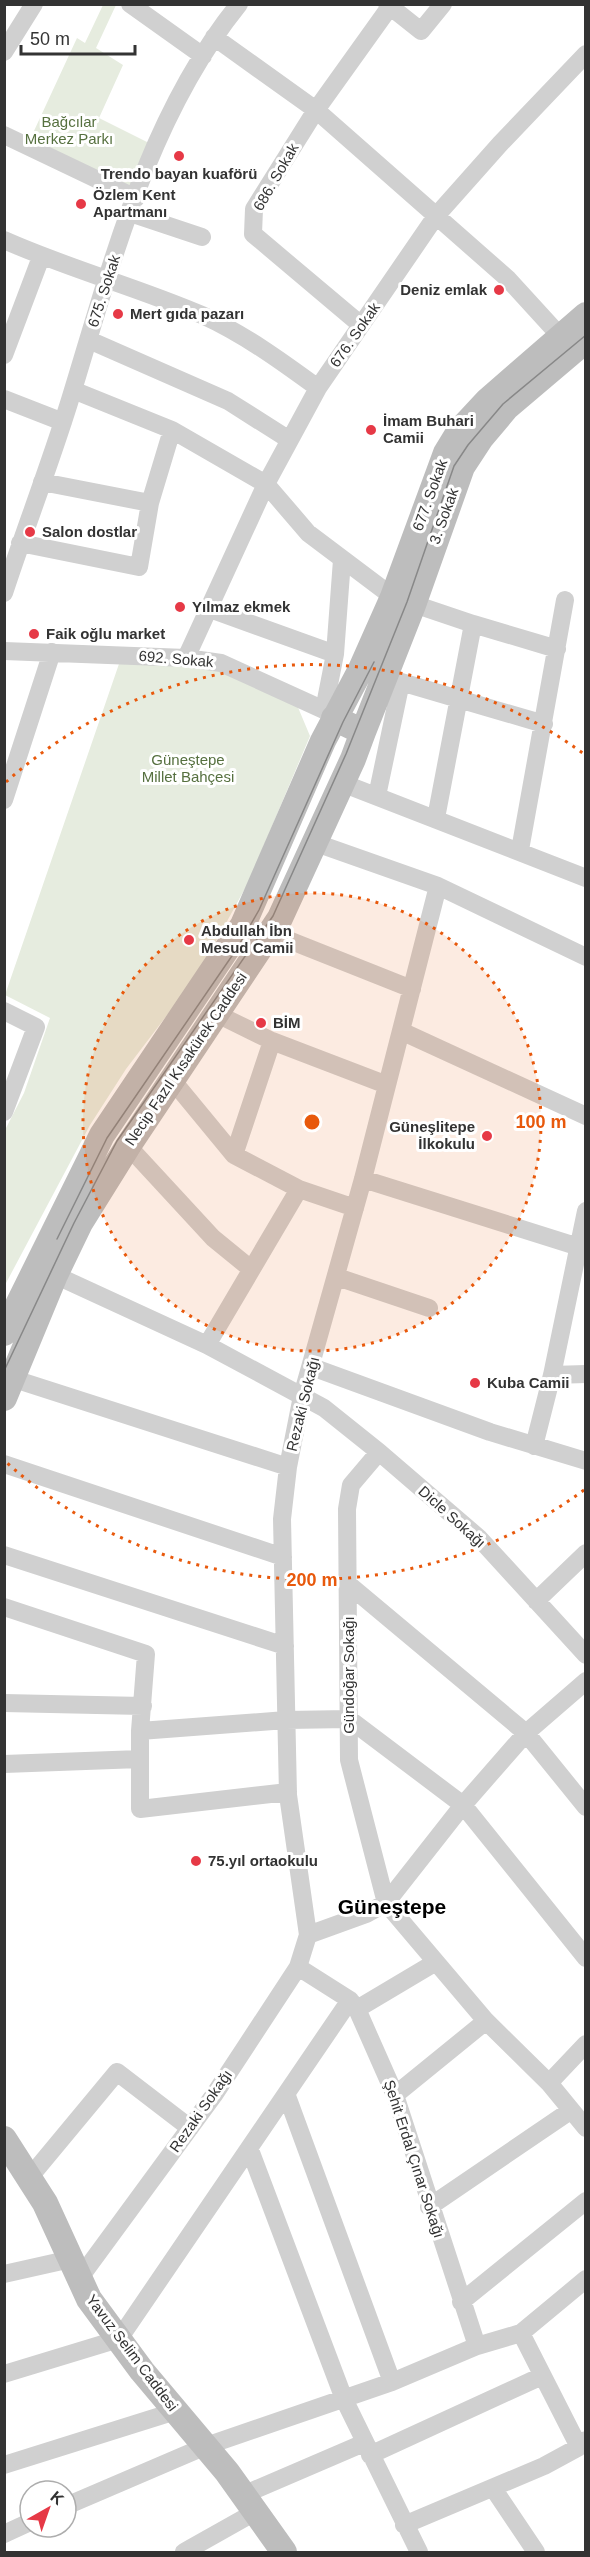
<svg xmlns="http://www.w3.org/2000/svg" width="590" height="2557" viewBox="0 0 590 2557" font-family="Arial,sans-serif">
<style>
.green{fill:#e6ecdf}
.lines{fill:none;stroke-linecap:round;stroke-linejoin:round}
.street{stroke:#d0d0d0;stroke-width:18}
.secondary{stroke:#bdbdbd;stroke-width:26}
.tram{stroke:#888;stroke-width:1.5}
.ring{fill:none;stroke:#e8590c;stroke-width:3;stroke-dasharray:3 6}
.poi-dot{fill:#e63946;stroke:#fff;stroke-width:2}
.labels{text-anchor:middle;stroke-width:6;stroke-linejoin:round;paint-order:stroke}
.park-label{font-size:15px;fill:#56703f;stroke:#fff}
.poi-label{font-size:15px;font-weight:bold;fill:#333;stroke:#fff;text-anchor:start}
.street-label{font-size:15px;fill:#333;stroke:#fff}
.district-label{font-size:21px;font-weight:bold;fill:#000;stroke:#fff}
.centre{fill:#e8590c;stroke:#fff;stroke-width:3}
.ring-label{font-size:18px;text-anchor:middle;font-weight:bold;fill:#e8590c;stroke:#fff;stroke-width:6;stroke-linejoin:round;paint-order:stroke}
</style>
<rect width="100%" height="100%" fill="#fff"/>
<path class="green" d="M103 5H116L96 48 123 65 99 118 155 146 136 198 27 146 77 38 85 43Z
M120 661 213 667 297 705 310 736 248 883 220 934 193 981 126 1069 90 1125 5 1285V1130L24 1093 50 1018 5 995Z"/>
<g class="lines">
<path class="street" d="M130 4 203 56
M387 4 421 31 443 4
M214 37 316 110 508 279 561 337
M4 52 34 4
M4 135 136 198
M130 213 202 237
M4 240C69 269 137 287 202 315 244 334 281 361 318 388
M361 325 253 234 254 209 316 110 389 8
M89 340 228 401 288 439
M4 355 41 257
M73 390 172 430 266 484 308 533 393 597 473 624 436 818
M4 399 63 422
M42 482 150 503
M20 543 139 567 150 503 172 430
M4 593C25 529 49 467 69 403 111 267 147 118 239 4
M210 609 335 654
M473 624 557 649
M4 651 186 658 221 663 324 710 334 718
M186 658 266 484 318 388 436 216 500 144 586 54
M324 710 335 654 342 560
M342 783 586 878
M377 796 401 682 544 724
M4 800 52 652
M316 843 438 886 586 957
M520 850 565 600
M271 933 412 989
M4 1011 36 1027 4 1112
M217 1014 272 1041 387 1085
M401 1031 586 1116
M173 1081 234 1155 299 1189 355 1208
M128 1146 213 1238 251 1269
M234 1155 272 1041
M363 1179 579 1247
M55 1275 207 1345 324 1408 379 1452 479 1538 586 1655
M337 1277 429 1308
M207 1345 299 1189
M312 1367 490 1432 586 1461
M552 1375 586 1374
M11 1378 288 1467
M534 1446 552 1375 586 1211
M379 1452 351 1485 347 1509 349 1760 386 1903 486 2021 549 2083 586 2128
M4 1464 283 1557
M4 1555 285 1646
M348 1584 526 1733 586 1807
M536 1601 586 1553
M4 1607 146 1654 140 1731V1809L288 1792
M4 1703 143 1706
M140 1731 286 1720 349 1719 463 1805 586 1958
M4 1764 140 1759
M308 1935 366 1914 386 1903 463 1805 526 1733 586 1681
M298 1967 350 2000 357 2009 395 2095 477 2346
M357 2009 436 1962
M549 2083 586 2044
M395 2095 486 2021
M287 2096 392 2382
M250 2150 344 2399 419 2552
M29 2178 117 2072 190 2128
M429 2207 570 2111
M4 2274 71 2259
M79 2279 214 2095 298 1967 308 1935 288 1795 282 1519 288 1467 302 1396 363 1179 438 886
M461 2302 586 2201
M521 2333 579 2447
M4 2374 119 2339 350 2000
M370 2455 542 2376
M4 2465 176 2411
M493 2488 536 2552
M243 2495 364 2443
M66 2506 206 2446 392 2382 477 2346 521 2333 586 2279
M404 2525 544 2466 579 2447 586 2440
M4 2534 30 2522
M184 2552 255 2512"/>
<path class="secondary" d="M363 732 413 605 462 467 481 438 507 407 586 340
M4 1333 102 1135 243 925 323 741 361 669 393 597 446 453 460 430 487 401 586 315
M4 1398 55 1275 80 1223 128 1146 280 918 353 759 363 732 334 718
M4 2139 45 2203 89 2299 142 2371 227 2472 284 2552"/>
<path class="tram" d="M57 1239 107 1138 236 950 259 910 343 722 374 662
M4 1371 74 1223 117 1141 273 916 346 754 407 602 454 466 468 445 503 404 586 335"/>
</g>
<circle cx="312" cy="1122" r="229" fill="#e8590c" fill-opacity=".12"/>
<g class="ring">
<circle cx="312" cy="1122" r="229"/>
<path d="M584 1490A458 458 0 0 1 6 1462M6 782A458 458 0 0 1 584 754"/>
</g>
<g class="poi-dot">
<circle cx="179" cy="156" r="6"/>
<circle cx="81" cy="204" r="6"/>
<circle cx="499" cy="290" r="6"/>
<circle cx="118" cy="314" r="6"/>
<circle cx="371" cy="430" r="6"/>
<circle cx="30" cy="532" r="6"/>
<circle cx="180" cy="607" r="6"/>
<circle cx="34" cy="634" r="6"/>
<circle cx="189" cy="940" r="6"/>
<circle cx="261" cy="1023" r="6"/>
<circle cx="487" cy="1136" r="6"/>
<circle cx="475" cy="1383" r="6"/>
<circle cx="196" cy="1861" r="6"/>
</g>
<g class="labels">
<g class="park-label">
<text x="69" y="127">Bağcılar<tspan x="69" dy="17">Merkez Parkı</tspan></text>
<text x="188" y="765">Güneştepe<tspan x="188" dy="17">Millet Bahçesi</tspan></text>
</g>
<g class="poi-label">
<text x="179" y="179" text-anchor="middle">Trendo bayan kuaförü</text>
<text x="93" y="200">Özlem Kent<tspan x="93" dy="17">Apartmanı</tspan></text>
<text x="487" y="295" text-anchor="end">Deniz emlak</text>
<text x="130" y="319">Mert gıda pazarı</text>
<text x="383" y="426">İmam Buhari<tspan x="383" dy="17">Camii</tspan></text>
<text x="42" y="537">Salon dostlar</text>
<text x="192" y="612">Yılmaz ekmek</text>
<text x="46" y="639">Faik oğlu market</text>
<text x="201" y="936">Abdullah İbn<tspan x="201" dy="17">Mesud Camii</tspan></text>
<text x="273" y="1028">BİM</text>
<text x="475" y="1132" text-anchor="end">Güneşlitepe<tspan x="475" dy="17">İlkokulu</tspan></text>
<text x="487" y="1388">Kuba Camii</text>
<text x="208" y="1866">75.yıl ortaokulu</text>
</g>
<g class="street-label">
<text transform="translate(276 177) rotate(-60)" y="5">686. Sokak</text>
<text transform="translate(104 291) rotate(-72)" y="5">675. Sokak</text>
<text transform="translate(355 335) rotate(-55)" y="5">676. Sokak</text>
<text transform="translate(430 495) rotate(-70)" y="5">677. Sokak</text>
<text transform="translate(444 516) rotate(-70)" y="5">3. Sokak</text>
<text transform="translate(176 659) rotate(5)" y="5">692. Sokak</text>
<text transform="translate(186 1059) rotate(-56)" y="5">Necip Fazıl Kısakürek Caddesi</text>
<text transform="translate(303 1404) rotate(-76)" y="5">Rezaki Sokağı</text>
<text transform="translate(452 1517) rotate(42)" y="5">Dicle Sokağı</text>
<text transform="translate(349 1675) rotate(-90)" y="5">Gündoğar Sokağı</text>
<text transform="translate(201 2111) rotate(-55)" y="5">Rezaki Sokağı</text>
<text transform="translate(414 2159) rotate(72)" y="5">Şehit Erdal Çınar Sokağı</text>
<text transform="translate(132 2353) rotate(53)" y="5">Yavuz Selim Caddesi</text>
</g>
<g class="district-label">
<text x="392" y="1914">Güneştepe</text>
</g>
</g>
<circle cx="312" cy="1122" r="9" class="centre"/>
<g class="ring-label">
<text x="541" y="1128">100 m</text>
<text x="312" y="1586">200 m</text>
</g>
<rect width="590" height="2557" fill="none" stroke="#333333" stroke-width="12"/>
<g transform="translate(48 2509) rotate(40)"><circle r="28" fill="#ffffff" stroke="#adadad" stroke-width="1.5"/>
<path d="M0-4.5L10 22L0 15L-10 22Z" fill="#e63946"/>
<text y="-9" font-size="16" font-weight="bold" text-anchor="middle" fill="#333333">K</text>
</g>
<path d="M21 45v9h114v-9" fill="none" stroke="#333333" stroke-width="3"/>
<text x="30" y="45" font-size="18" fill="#333333" stroke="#ffffff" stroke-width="4.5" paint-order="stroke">50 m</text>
</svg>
